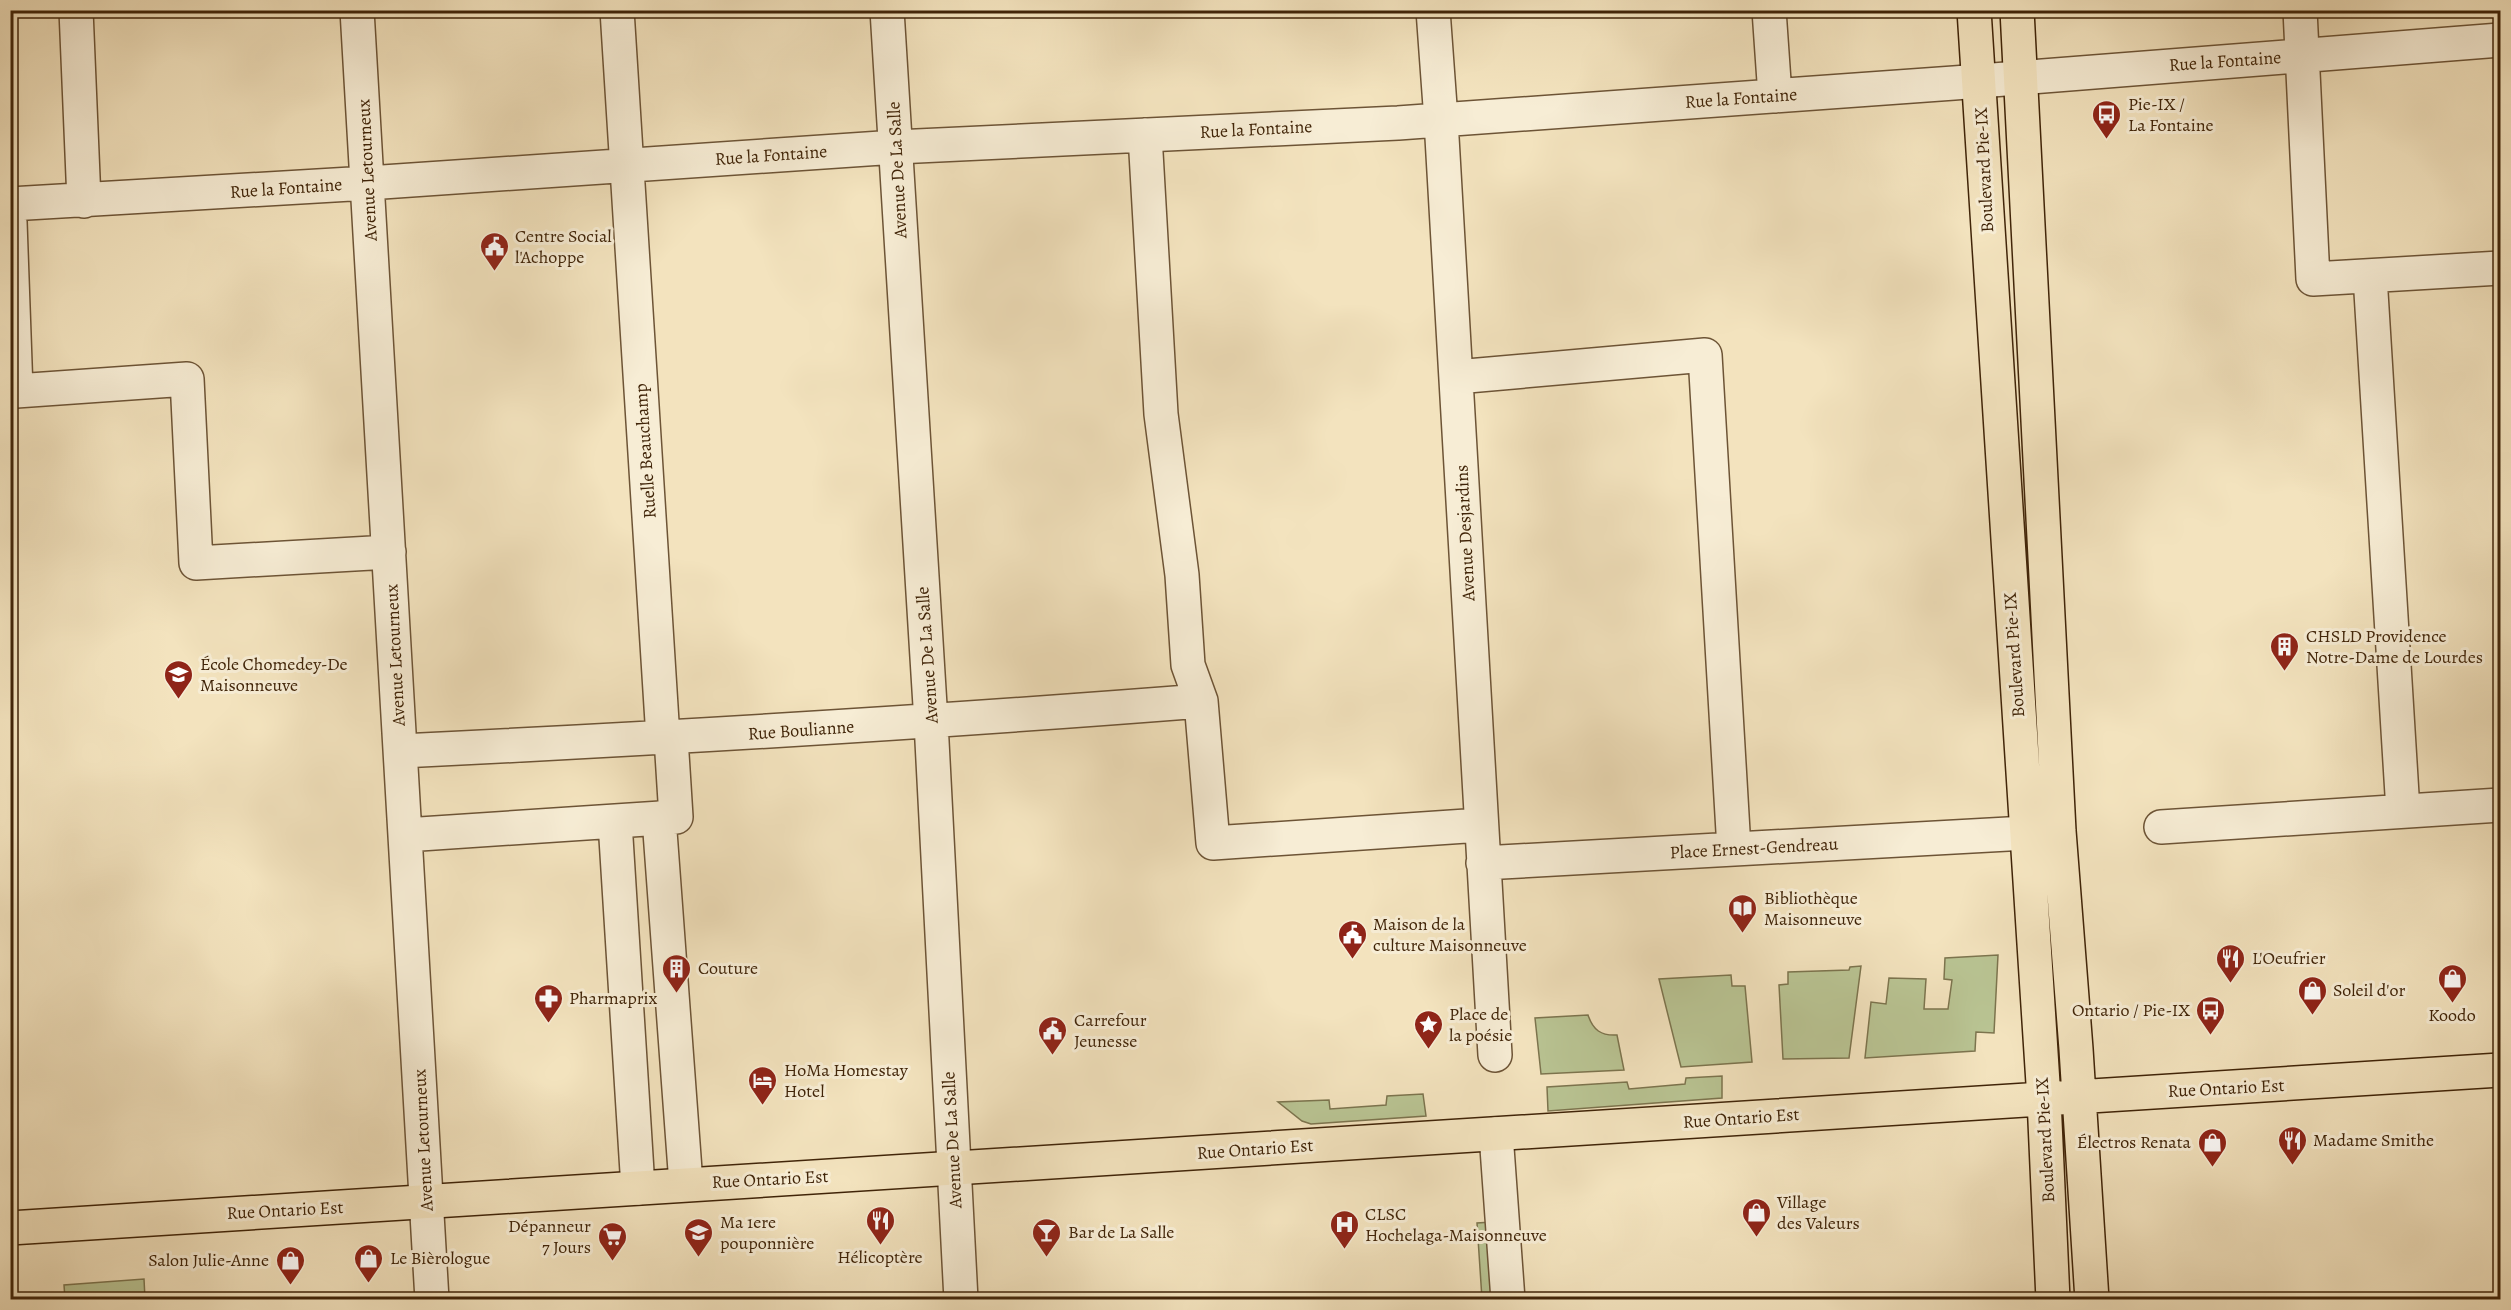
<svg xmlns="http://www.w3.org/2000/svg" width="2511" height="1310" viewBox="0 0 2511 1310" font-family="Alegreya,serif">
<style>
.green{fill:#b9c493;stroke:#7c744e;stroke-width:1.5}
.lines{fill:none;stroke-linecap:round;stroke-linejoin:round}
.minor-casing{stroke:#6d5436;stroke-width:36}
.major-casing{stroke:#402408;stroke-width:36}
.minor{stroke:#f7edd5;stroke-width:33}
.major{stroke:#f3e3be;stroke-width:33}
.labels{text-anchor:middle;stroke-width:6;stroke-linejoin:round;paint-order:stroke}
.street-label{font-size:18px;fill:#402408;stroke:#f7edd5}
.poi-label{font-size:18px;fill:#402408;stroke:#f7edd5;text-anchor:start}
</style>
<rect width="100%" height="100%" fill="#f3e3be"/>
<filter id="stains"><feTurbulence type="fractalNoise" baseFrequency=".00333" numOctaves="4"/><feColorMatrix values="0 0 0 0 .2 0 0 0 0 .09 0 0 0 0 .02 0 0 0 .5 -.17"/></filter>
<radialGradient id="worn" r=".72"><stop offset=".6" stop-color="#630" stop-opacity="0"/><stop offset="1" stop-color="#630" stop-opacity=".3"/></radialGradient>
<path class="green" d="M1998 955 1994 1033 1976 1032 1975 1051 1865 1058 1871 1002 1886 1004 1889 978 1926 979 1924 1009H1948L1952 980 1944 979 1945 958Z
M1861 966 1849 1058 1783 1059 1779 985 1788 984V972L1849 970 1850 967Z
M1731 975 1732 986H1745L1752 1062 1681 1067 1659 979Z
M1588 1015C1593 1030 1601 1036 1617 1035L1624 1070 1541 1074 1535 1018Z
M1722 1076V1098L1548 1111 1547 1087 1627 1082 1629 1089 1685 1084 1686 1078Z
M1423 1094 1426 1116 1311 1124 1302 1121 1278 1102 1329 1100 1330 1109 1386 1105 1387 1096Z
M1492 1222 1497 1299H1482L1477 1223Z
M144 1279 145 1299H65L64 1285Z"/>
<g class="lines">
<defs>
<path id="minor" d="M76 10 84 201
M357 10 432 1300
M617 10 663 738
M887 10 931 722 961 1300
M1433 10 1441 120 1495 1055
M1769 10 1775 96
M2300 10 2313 279 2500 268
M1145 135 1161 414 1182 575 1188 665 1201 701 1213 843 1481 825
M10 204 368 183 896 147 1398 123 1954 83 2500 40
M10 222 16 391 187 379 196 563 389 552
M2370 276 2403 811
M1456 377 1705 355 1734 849
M401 751C668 738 934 722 1201 701
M659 818 686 1184
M615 822 638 1188
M2161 827 2500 805
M405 835 676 817 671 738
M1483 863 2026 833
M1496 1134 1508 1300"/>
<path id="major" d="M1974 10 2044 1099 2053 1300
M2017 10 2059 831 2076 1049 2092 1300
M10 1228 2500 1070"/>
</defs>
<use href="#minor" class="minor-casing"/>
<use href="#major" class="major-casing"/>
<use href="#minor" class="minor"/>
<use href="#major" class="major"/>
</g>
<defs>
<symbol id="bus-pin" viewBox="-11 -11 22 30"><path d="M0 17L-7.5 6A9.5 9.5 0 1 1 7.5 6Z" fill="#8f2418" stroke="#f7edd5"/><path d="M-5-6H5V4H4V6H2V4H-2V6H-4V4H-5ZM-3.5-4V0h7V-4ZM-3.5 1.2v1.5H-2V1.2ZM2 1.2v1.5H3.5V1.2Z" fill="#fff"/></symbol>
<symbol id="civic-pin" viewBox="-11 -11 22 30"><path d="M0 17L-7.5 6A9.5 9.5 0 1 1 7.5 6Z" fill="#8f2418" stroke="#f7edd5"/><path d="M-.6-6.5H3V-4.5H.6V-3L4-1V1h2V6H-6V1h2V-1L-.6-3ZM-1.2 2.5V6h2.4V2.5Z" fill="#fff"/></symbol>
<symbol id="building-pin" viewBox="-11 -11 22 30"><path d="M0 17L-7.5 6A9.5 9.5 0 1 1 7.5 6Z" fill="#8f2418" stroke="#f7edd5"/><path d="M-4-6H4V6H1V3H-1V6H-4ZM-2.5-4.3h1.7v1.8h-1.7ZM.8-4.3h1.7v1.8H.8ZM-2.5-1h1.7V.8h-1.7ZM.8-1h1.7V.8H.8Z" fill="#fff"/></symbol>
<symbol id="school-pin" viewBox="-11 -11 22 30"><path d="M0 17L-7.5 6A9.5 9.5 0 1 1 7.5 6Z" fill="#8f2418" stroke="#f7edd5"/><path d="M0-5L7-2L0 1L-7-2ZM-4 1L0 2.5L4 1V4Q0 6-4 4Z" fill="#fff"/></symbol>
<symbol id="library-pin" viewBox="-11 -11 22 30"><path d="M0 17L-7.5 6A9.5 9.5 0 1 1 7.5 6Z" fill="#8f2418" stroke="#f7edd5"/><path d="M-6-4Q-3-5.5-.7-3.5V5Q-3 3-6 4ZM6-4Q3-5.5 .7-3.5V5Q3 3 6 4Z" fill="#fff"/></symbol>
<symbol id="restaurant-pin" viewBox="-11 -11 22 30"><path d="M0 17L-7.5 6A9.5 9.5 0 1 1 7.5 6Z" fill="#8f2418" stroke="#f7edd5"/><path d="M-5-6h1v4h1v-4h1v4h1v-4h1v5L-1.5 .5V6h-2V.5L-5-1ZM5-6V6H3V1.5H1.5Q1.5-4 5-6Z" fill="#fff"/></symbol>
<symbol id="shop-pin" viewBox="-11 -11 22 30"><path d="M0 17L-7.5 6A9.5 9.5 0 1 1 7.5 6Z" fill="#8f2418" stroke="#f7edd5"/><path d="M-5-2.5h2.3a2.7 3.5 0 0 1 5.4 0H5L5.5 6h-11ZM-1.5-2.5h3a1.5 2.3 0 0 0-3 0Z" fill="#fff"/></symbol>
<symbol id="pharmacy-pin" viewBox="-11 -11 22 30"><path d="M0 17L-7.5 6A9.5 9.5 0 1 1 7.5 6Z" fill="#8f2418" stroke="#f7edd5"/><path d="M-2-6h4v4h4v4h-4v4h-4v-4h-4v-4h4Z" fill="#fff"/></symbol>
<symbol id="sight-pin" viewBox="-11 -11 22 30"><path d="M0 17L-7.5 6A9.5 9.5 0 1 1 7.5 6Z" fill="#8f2418" stroke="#f7edd5"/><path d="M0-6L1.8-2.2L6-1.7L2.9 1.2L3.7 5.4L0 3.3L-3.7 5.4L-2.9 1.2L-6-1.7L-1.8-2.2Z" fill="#fff"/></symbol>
<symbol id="hotel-pin" viewBox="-11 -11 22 30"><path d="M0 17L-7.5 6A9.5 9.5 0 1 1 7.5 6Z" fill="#8f2418" stroke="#f7edd5"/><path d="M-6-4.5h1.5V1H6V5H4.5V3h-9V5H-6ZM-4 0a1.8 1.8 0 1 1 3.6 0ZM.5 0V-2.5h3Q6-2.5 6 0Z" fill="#fff"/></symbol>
<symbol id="hospital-pin" viewBox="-11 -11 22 30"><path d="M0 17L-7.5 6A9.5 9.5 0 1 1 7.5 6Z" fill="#8f2418" stroke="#f7edd5"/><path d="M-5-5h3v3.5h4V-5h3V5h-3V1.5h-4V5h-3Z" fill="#fff"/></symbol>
<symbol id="bar-pin" viewBox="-11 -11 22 30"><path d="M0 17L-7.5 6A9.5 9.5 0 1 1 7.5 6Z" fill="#8f2418" stroke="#f7edd5"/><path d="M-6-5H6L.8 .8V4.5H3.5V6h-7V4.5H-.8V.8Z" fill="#fff"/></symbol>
<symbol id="supermarket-pin" viewBox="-11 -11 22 30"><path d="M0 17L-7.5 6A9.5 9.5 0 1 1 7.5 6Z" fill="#8f2418" stroke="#f7edd5"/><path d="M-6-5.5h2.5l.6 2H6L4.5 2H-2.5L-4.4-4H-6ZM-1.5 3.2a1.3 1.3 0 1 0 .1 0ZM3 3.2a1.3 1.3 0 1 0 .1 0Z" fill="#fff"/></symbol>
</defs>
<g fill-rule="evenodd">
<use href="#bus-pin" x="2090" y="98" width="33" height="45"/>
<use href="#civic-pin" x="478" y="230" width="33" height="45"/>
<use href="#building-pin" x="2268" y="630" width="33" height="45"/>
<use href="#school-pin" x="162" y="658" width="33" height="45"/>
<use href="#library-pin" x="1726" y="892" width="33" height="45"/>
<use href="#civic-pin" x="1336" y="918" width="33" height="45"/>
<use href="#restaurant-pin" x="2214" y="942" width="33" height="45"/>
<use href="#building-pin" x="660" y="952" width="33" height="45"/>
<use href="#shop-pin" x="2436" y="962" width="33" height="45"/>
<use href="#shop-pin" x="2296" y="974" width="33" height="45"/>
<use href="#pharmacy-pin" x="532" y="982" width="33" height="45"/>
<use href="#bus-pin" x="2194" y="994" width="33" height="45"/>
<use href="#sight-pin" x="1412" y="1008" width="33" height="45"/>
<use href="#civic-pin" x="1036" y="1014" width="33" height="45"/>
<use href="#hotel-pin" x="746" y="1064" width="33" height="45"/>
<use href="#restaurant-pin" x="2276" y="1124" width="33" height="45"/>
<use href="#shop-pin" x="2196" y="1126" width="33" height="45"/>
<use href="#shop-pin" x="1740" y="1196" width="33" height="45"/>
<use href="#restaurant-pin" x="864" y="1204" width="33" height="45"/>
<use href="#hospital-pin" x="1328" y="1208" width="33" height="45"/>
<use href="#school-pin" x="682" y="1216" width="33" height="45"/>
<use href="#bar-pin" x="1030" y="1216" width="33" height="45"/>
<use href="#supermarket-pin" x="596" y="1220" width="33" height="45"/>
<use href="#shop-pin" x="352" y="1242" width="33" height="45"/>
<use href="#shop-pin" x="274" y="1244" width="33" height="45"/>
</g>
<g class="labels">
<g class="street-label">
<text transform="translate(2225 61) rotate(-4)" y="6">Rue la Fontaine</text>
<text transform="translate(1741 98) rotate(-4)" y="6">Rue la Fontaine</text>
<text transform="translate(1256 129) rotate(-3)" y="6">Rue la Fontaine</text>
<text transform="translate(771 155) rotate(-4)" y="6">Rue la Fontaine</text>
<text transform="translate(367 170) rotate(-93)" y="6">Avenue Letourneux</text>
<text transform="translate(897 170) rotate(-93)" y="6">Avenue De La Salle</text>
<text transform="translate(1984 170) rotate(-93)" y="6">Boulevard Pie-IX</text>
<text transform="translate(286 188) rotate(-4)" y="6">Rue la Fontaine</text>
<text transform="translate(645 451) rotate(-94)" y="6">Ruelle Beauchamp</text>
<text transform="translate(1465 533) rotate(-93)" y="6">Avenue Desjardins</text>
<text transform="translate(395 655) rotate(-93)" y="6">Avenue Letourneux</text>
<text transform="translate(927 655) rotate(-94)" y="6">Avenue De La Salle</text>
<text transform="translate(2014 655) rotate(-94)" y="6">Boulevard Pie-IX</text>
<text transform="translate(801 730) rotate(-4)" y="6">Rue Boulianne</text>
<text transform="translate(1754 848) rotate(-3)" y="6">Place Ernest-Gendreau</text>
<text transform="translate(2226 1088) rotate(-3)" y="6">Rue Ontario Est</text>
<text transform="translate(1741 1118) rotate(-4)" y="6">Rue Ontario Est</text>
<text transform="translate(423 1140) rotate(-93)" y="6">Avenue Letourneux</text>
<text transform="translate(952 1140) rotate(-93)" y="6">Avenue De La Salle</text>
<text transform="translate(2045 1140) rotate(-93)" y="6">Boulevard Pie-IX</text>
<text transform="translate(1255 1149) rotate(-4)" y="6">Rue Ontario Est</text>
<text transform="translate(770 1179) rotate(-3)" y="6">Rue Ontario Est</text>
<text transform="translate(285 1210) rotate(-3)" y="6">Rue Ontario Est</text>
</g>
<g class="poi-label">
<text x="2128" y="110">Pie-IX /<tspan x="2128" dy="21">La Fontaine</tspan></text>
<text x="515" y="242">Centre Social<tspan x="515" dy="21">l'Achoppe</tspan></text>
<text x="2306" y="642">CHSLD Providence<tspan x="2306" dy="21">Notre-Dame de Lourdes</tspan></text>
<text x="200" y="670">École Chomedey-De<tspan x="200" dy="21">Maisonneuve</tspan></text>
<text x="1764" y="904">Bibliothèque<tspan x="1764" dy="21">Maisonneuve</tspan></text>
<text x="1373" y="930">Maison de la<tspan x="1373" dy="21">culture Maisonneuve</tspan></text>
<text x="2252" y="964">L'Oeufrier</text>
<text x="698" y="974">Couture</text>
<text x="2333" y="996">Soleil d'or</text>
<text x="569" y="1004">Pharmaprix</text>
<text x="2190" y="1016" text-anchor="end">Ontario / Pie-IX</text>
<text x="1449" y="1020">Place de<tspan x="1449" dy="21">la poésie</tspan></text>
<text x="2452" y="1021" text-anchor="middle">Koodo</text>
<text x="1074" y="1026">Carrefour<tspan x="1074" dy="21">Jeunesse</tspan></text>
<text x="784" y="1076">HoMa Homestay<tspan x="784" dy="21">Hotel</tspan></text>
<text x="2313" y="1146">Madame Smithe</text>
<text x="2191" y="1148" text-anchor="end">Électros Renata</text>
<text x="1777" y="1208">Village<tspan x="1777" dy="21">des Valeurs</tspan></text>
<text x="1365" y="1220">CLSC<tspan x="1365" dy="21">Hochelaga-Maisonneuve</tspan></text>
<text x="720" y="1228">Ma 1ere<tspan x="720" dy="21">pouponnière</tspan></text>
<text x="591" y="1232" text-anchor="end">Dépanneur<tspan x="591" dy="21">7 Jours</tspan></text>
<text x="1068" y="1238">Bar de La Salle</text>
<text x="880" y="1263" text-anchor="middle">Hélicoptère</text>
<text x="390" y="1264">Le Bièrologue</text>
<text x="269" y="1266" text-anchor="end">Salon Julie-Anne</text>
</g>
</g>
<rect width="2511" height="1310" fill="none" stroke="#f3e3be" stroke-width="36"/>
<rect x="12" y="12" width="2487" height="1286" fill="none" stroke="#402408" stroke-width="3"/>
<rect x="18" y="18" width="2475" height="1274" fill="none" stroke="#402408" stroke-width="1.5"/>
<rect width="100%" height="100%" filter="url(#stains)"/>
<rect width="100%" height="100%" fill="url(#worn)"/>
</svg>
